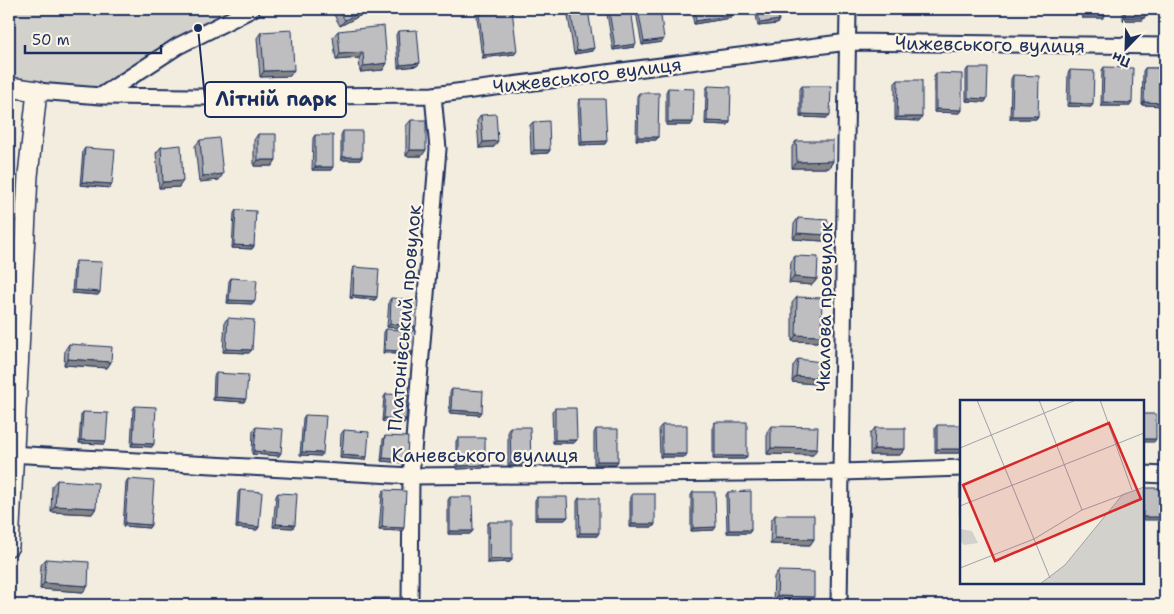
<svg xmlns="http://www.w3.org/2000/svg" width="1174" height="614" viewBox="0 0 1174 614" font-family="'Shantell Sans',sans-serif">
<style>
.green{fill:#d3d1cc;stroke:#778095}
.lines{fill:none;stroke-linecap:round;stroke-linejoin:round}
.minor-casing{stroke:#1b2f5e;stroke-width:19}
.tertiary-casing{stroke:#1b2f5e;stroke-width:22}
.minor{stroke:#fcf5e5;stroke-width:15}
.tertiary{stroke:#fcf5e5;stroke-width:19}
.wall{fill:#a3a3a5;stroke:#1b2f5e}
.shaded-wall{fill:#858586;stroke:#1b2f5e}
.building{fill:#bebec0;stroke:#1b2f5e}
.labels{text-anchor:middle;stroke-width:4.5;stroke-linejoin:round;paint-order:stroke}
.street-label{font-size:19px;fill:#1b2f5e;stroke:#fcf5e5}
.inset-road{fill:none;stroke:#9da1ac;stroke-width:1}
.view{fill:#d62828;fill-opacity:0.15;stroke:#d62828;stroke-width:2.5}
.inset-edge{fill:none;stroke:#1b2f5e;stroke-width:2.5}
.leader{fill:none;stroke:#1b2f5e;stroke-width:2}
.callout-dot{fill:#1b2f5e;stroke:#fcf5e5;stroke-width:2}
.callout{fill:#fcf5e5;stroke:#1b2f5e;stroke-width:2}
.callout-label{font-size:20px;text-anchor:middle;font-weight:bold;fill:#1b2f5e}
</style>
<rect width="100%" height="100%" fill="#f3ede0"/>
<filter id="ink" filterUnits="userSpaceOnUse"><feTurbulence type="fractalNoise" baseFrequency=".02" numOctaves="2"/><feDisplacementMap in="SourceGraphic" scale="10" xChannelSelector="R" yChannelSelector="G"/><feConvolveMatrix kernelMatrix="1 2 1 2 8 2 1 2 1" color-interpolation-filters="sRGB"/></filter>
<g filter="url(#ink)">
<path class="green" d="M9 9H252L101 96 9 87Z"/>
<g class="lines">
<defs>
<path id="minor" d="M37 91 101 96 192 97 433 95 848 42 1165 46
M101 96 178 46 252 9
M9 454 411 476 842 472 962 468
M1143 474 1165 475
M410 605 411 476 438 149 433 95
M839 605 848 9"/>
<path id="tertiary" d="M9 87 37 91 28 176 9 546"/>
</defs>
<use href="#minor" class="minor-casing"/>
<use href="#tertiary" class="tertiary-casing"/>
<use href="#minor" class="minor"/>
<use href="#tertiary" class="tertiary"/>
</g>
<path class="wall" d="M331 9H373L340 26Z
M638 9 662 42 642 45 636 12Z
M691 9H732L733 15 731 18 694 24Z
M755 9H777V24L758 26Z
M796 9H821L818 13 796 14Z
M1082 9H1105L1103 18H1082Z
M1123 9H1145L1143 20H1123Z
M609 11 634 47 613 50 607 14Z
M571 13 592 51 574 54 568 16Z
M479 14 515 54 482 58 477 17Z
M338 31 387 63 383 70 360 72 359 58 336 60 333 37Z
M398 31 420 63 417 66 398 68 396 35Z
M261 32 290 76 260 77 257 38Z
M1104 67 1130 106H1101L1102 70Z
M968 68 985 102 966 101V71Z
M1145 68H1165V106L1142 105 1143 71Z
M1070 70 1093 104 1091 107 1067 106 1068 73Z
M936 73 962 110 960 113 934 112V77Z
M1013 75 1038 116 1036 119H1010L1011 79Z
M898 80 920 121 895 120V83Z
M708 86 730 122 728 125 705 124 706 89Z
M802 86 830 115 828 118 800 117V89Z
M668 88 691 125H666V92Z
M639 93 658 137 656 140H636L637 96Z
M580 99 605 144 580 145 578 103Z
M481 115 494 147 479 148 477 121Z
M411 120 422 156H406V126Z
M533 122 550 150 548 153 531 154 530 125Z
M343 131 362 157 360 160H341V135Z
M258 134 272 166H254V140Z
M315 135 331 170H312L313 138Z
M200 140 219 180 199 182 195 146Z
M796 141 833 161 829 168H792V147Z
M161 147 179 187 159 188 156 153Z
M85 148 110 188 80 185 83 151Z
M236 210 254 246 252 249 232 248 234 213Z
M798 218 827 235 823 241 793 239 794 224Z
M795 256 817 279 812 285 789 283 791 262Z
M76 261 100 292 98 295 72 293 74 264Z
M354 267 377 297 375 300 350 298 352 270Z
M231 278 253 304 227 303 229 281Z
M797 297 817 342 792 341V303Z
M391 298 416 326 414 329 387 327 389 301Z
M228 318 252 350 249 353 223 352 225 321Z
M386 329 413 352 411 355 383 353 384 332Z
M69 344 111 362 107 368 64 365 65 350Z
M798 359 815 384 792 382 793 366Z
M216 373 244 402 213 400 214 376Z
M452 389 480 415 449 413 450 392Z
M386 394 406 419 404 423 382 421 384 397Z
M135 406 152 447 131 446 133 409Z
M555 408 577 440 574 443H553L552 411Z
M83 412 104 444 79 443 81 415Z
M305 415 321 456 300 455 303 418Z
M715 422 747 456 745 459H713V426Z
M662 425 685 457H660L659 428Z
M937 425 962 450 960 453H935V428Z
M771 426 813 455 767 454V432Z
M256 427 279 456 252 454 253 430Z
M510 427 528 466H508V430Z
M875 428 905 449 900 455H870V434Z
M596 429 618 461 616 464H594V433Z
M344 430 367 457 365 460 340 458 341 434Z
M385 436 407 460 404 463 381 461 383 439Z
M458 438 485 465 483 468 456 469V441Z
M128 479 149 528 123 526 126 482Z
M57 480 96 508 92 514 51 512 52 486Z
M962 482V516H960V484Z
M240 490 259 527 257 530 236 528 238 493Z
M384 490 402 531 379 530 382 493Z
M693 492 714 530 691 531V495Z
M728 492 751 530 749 533H727L726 495Z
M278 493 293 528 273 527 276 496Z
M632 494 655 524 653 527H630V497Z
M450 497 470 534H448V500Z
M537 497 565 520H535V500Z
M579 498 597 536H577V501Z
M775 515 814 539 810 545 770 544 771 521Z
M489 522 512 559 510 562 487 563V525Z
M46 559 88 586 83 592 40 589 41 565Z
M778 571 809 604 773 602 774 577Z
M374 598 403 605H372V601Z"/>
<path class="shaded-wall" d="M366 9H373L340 26 345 20Z
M800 9H821L818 13 796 14Z
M883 9H902L899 13H880Z
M1084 14 1105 15 1103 18H1082Z
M733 15 731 18 694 24 696 21Z
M1125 17H1145L1143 20H1123Z
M779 20 777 24 758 26 760 23Z
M664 39 662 42 642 45 644 42Z
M636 44 634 47 613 50 615 47Z
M594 48 592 51 574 54 577 51Z
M517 51 515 54 482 58 484 55Z
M363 52 359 58 336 60 340 54Z
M387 63 383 70 360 72 364 66Z
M420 63 417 66 398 68 400 65Z
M294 70 290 76 260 77 264 71Z
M968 98 987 99 985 102 966 101Z
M1103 102 1132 103 1130 106H1101Z
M1144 102 1165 103V106L1142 105Z
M1070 103 1093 104 1091 107 1067 106Z
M936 109 962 110 960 113 934 112Z
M802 114 830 115 828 118 800 117Z
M1012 116H1038L1036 119H1010Z
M897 117H922L920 121 895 120Z
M707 121 730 122 728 125 705 124Z
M668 122H693L691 125H666Z
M638 137H658L656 140H636Z
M498 141 494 147 479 148 483 142Z
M607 141 605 144 580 145 582 142Z
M410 150H426L422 156H406Z
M534 150H550L548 153 531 154Z
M343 157H362L360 160H341Z
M258 160H276L272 166H254Z
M833 161 829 168H792L797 162Z
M315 167H333L331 170H312Z
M223 174 219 180 199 182 203 176Z
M183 181 179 187 159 188 163 182Z
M82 182 112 184 110 188 80 185Z
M797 233 827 235 823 241 793 239Z
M234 245 254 246 252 249 232 248Z
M794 277 817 279 812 285 789 283Z
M74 290 100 292 98 295 72 293Z
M353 295 377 297 375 300 350 298Z
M229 300 255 301 253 304 227 303Z
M390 324 416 326 414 329 387 327Z
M796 335 821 336 817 342 792 341Z
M226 349 252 350 249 353 223 352Z
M385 350 413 352 411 355 383 353Z
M68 359 111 362 107 368 64 365Z
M796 376 820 378 815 384 792 382Z
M215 397 246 399 244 402 213 400Z
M451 410 482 412 480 415 449 413Z
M384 418 406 419 404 423 382 421Z
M1143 439H1156L1154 442H1143Z
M81 440 106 441 104 444 79 443Z
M555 440H577L574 443H553Z
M133 443 154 444 152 447 131 446Z
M771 448 817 449 813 455 767 454Z
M874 449H905L900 455H870Z
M937 449H962L960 453H935Z
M254 451 281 453 279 456 252 454Z
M302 452 323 453 321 456 300 455Z
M662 454H687L685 457H660Z
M342 455 367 457 365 460 340 458Z
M715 456H747L745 459H713Z
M383 458 407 460 404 463 381 461Z
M597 461H618L616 464H594Z
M511 463H531L528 466H508Z
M485 465 483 468 456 469 458 466Z
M55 506 96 508 92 514 51 512Z
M537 517H568L565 520H535Z
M1143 517H1165V518L1164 520H1143Z
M125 523 151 525 149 528 123 526Z
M276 524 295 525 293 528 273 527Z
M632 524H655L653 527H630Z
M238 525 259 527 257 530 236 528Z
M382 527 404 528 402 531 379 530Z
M716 527 714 530 691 531 693 528Z
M729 530H751L749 533H727Z
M450 531H473L470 534H448Z
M580 533H599L597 536H577Z
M775 538 814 539 810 545 770 544Z
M490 559H512L510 562 487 563Z
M44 583 88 586 83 592 40 589Z
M777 596 814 597 809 604 773 602Z"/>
<path class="building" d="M338 9H366L345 20Z
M622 9H631L636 44 615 47 609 11Z
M638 9H660L664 39 644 42Z
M694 9H732L733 15 696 21Z
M757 9H777L779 20 760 23Z
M1084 9H1105V15L1084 14Z
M1125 9H1145V17H1125Z
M512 10 517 51 484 55 479 14Z
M588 10 594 48 577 51 571 13Z
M384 26 387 63 364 66 363 52 340 54 338 31Z
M292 30 294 70 264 71 261 32Z
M417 30 420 63 400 65 398 31Z
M1104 67 1133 68 1132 103 1103 102Z
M968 68H988L987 99 968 98Z
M1145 68H1165V103L1144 102Z
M1070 70 1094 71 1093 104 1070 103Z
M936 73 962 74V110L936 109Z
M1013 75 1039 76 1038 116H1012Z
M898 80H922V117H897Z
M708 86 731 87 730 122 707 121Z
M802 86H831L830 115 802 114Z
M668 88 694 89 693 122H668Z
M639 93H659L658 137H638Z
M580 99H605L607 141 582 142Z
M496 114 498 141 483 142 481 115Z
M411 120H426V150H410Z
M549 121 550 150H534L533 122Z
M343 131H362V157H343Z
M258 134H276V160H258Z
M315 135H333V167H315Z
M219 138 223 174 203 176 200 140Z
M796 141H833V161L797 162Z
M181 145 183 181 163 182 161 147Z
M85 148 115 150 112 184 82 182Z
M236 210 256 211 254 246 234 245Z
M798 218 828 220 827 235 797 233Z
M795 256 818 257 817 279 794 277Z
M76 261 102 262 100 292 74 290Z
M354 267 379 269 377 297 353 295Z
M231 278 257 280 255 301 229 300Z
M797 297 822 298 821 336 796 335Z
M391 298 418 300 416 326 390 324Z
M228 318 254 320 252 350 226 349Z
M386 329 415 331 413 352 385 350Z
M69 344 112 347 111 362 68 359Z
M798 359 821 362 820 378 796 376Z
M216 373 248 375 246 399 215 397Z
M452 389 483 391 482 412 451 410Z
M386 394 407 395 406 419 384 418Z
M135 406 156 407 154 444 133 443Z
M555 408H576L577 440H555Z
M83 412 108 413 106 441 81 440Z
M1143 414H1156V439H1143Z
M305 415 326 416 323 453 302 452Z
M715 422H747V456H715Z
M662 425H687V454H662Z
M937 425H961L962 449H937Z
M771 426 818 427 817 449 771 448Z
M256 427 283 429 281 453 254 451Z
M510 427H530L531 463H511Z
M875 428H905V449H874Z
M596 429H618V461H597Z
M344 430 369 432 367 457 342 455Z
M385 436 408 437 407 460 383 458Z
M458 438H485V465L458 466Z
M128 479 154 481 151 525 125 523Z
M57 480 98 483 96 508 55 506Z
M1143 488H1165V517H1143Z
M240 490 262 492 259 527 238 525Z
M384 490 406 491 404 528 382 527Z
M751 491V530H729L728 492Z
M693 492H715L716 527 693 528Z
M278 493 297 494 295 525 276 524Z
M632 494H655V524H632Z
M450 497H472L473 531H450Z
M537 497H567L568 517H537Z
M579 498H599V533H580Z
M775 515H814V539L775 538Z
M489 522H512V559H490Z
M46 559 89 562 88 586 44 583Z
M778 571 814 572V597L777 596Z
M374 598H403V605H375Z"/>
</g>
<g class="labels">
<g class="street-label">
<text transform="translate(990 44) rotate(1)" y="7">Чижевського вулиця</text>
<text transform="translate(587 75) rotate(-7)" y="7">Чижевського вулиця</text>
<text transform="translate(824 307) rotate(-89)" y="7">Чкалова провулок</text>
<text transform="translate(404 318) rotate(-85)" y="7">Платонівський провулок</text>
<text x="485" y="462">Каневського вулиця</text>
</g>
</g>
<g transform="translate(960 400)">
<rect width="184" height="184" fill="#f3ede0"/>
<path d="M184 87V184H80L105 165 164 93ZM0 129 12 131 18 143 4 145 0 141Z" fill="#d3d1cc"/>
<path class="inset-road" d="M17 0 90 178M79 0 122 110M140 0 172 90M0 48 116 0M0 106 184 33M0 168 74 139 122 110 184 87M80 184 105 165 163 94"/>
<path class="view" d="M149 23 181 99 35 161 3 85Z"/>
<rect width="184" height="184" class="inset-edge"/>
</g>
<path class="leader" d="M198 28L205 99"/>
<circle class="callout-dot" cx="198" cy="28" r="5"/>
<rect class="callout" x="205" y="82" width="141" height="35" rx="5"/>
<g class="callout-label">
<text x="276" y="106">Літній парк</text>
</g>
<rect width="1174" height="614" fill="none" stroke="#fcf5e5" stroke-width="30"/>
<rect x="15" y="15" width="1144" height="584" fill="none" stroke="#1b2f5e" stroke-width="2" filter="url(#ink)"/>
<g transform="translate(1126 48) rotate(203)" stroke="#fcf5e5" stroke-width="4" paint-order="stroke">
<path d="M0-4L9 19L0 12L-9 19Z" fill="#1b2f5e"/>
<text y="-8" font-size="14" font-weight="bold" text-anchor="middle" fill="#1b2f5e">Пн</text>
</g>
<path d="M25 45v8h136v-8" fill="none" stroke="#1b2f5e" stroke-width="2.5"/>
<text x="32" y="45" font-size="15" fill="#1b2f5e" stroke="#fcf5e5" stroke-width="4" paint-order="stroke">50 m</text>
</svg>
